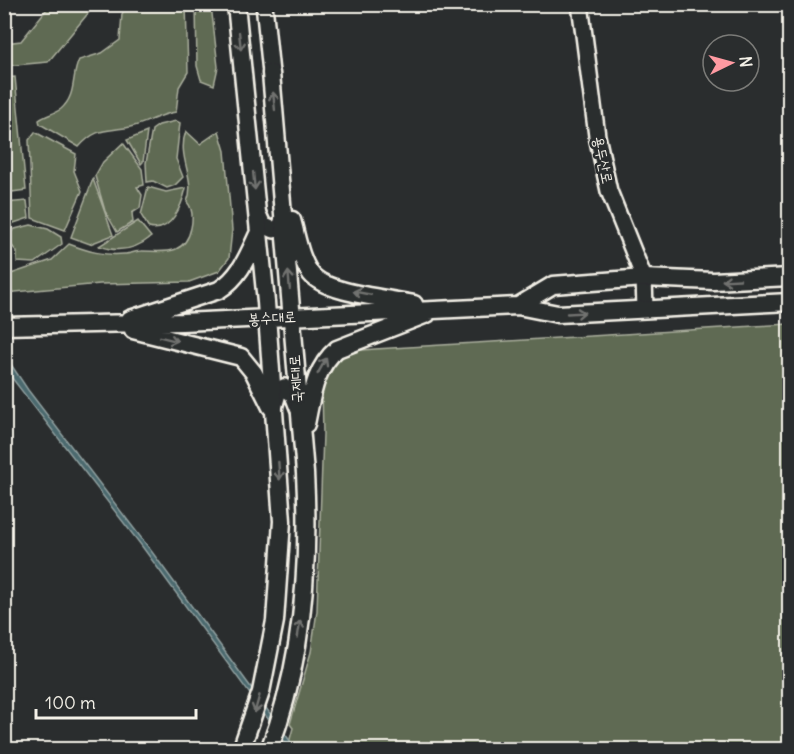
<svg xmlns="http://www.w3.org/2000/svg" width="794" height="754" viewBox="0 0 794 754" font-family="Delius,'Poor Story',sans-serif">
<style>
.green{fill:#5f6b52;stroke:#aaae9d;stroke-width:1.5}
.water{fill:#4b696e;stroke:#8f9f9f;stroke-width:1.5}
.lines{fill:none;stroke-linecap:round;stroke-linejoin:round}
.tertiary-casing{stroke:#f4f1e8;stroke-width:20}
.secondary-casing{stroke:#f4f1e8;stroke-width:21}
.tertiary{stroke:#2a2d2e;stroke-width:15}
.secondary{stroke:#2a2d2e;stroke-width:16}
.oneway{stroke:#71726f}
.labels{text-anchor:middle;stroke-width:5;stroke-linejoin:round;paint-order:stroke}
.street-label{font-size:15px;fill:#f4f1e8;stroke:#2a2d2e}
</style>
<rect width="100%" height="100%" fill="#2a2d2e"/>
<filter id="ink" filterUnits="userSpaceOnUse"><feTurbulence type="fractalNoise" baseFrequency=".0167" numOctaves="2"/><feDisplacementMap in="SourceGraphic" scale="12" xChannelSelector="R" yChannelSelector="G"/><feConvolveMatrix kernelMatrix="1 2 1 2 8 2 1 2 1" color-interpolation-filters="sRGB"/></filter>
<g filter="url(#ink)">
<path class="green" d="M50 5H95L48 62 5 66V43L21 41Z
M127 5H186L188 72 179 87 176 112C157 115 146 124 130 127 107 132 98 126 79 147L40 124 39 120C46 115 54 114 61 109 77 95 71 76 79 60L102 53 120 40 122 14Z
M196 5H211L218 67 214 85 201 80 197 66Z
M15 77 26 190 5 193V78Z
M176 121 180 123 176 159 183 177 175 185 167 188 153 181 147 182 146 163 152 130 159 125Z
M186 131 200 144 219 131 225 151 232 230 229 258 219 271 189 282 100 284 5 293V276L52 260 69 244C87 251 104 256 124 254 130 254 136 251 142 251 162 251 185 257 191 228 193 219 193 209 187 202 197 178 176 158 186 131Z
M35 132 76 154 74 171 82 191 65 230 32 218 29 140Z
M147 132 143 162 141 164 127 140Z
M123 143 142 169 144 185 137 187 142 195 140 208 132 213 133 222 117 232 105 211 95 176 103 162Z
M93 179 113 235 90 244 71 237Z
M148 187 166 192 186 188C182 205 171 234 149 228L141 215Z
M27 201 29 218 5 226V203Z
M138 221 151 237C135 250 118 253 99 246Z
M31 225 48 229 61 237 62 244 35 263 17 262V252L5 237 15 229Z
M789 324V749L287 750 293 728 290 724 311 652 317 611 323 434 322 385 335 358 350 351 375 349Z"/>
<path class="water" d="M4 354 28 390 152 552 296 749H290L141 545 5 369Z"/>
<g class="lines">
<defs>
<path id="tertiary" d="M264 4 271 73
M580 4 597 136 609 191 644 278 645 309
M258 214 263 225 274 230 281 225 284 215
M274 408 279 390 284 387 293 395 298 408"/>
<path id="secondary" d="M236 4 266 302 282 521 275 621 261 692 241 750
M292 220C297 238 300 259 311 274 327 294 389 298 414 304
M518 306 553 285 644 278 713 281 790 277
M130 319 219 290C241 276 248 255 259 232
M4 326 182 322 518 306 558 314 790 302
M133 330 241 357 254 373 271 407
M306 424C312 396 314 369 337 349L427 314
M269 750C303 662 310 565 305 473L271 73"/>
</defs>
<use href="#tertiary" class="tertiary-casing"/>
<use href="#secondary" class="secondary-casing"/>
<use href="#tertiary" class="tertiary"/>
<use href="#secondary" class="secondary"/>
</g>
<defs><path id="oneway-shaft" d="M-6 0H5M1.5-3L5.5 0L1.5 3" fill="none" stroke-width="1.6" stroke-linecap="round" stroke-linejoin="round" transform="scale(1.5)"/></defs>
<g class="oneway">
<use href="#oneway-shaft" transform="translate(240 41) rotate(84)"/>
<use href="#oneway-shaft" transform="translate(274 101) rotate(-96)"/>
<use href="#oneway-shaft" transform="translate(254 181) rotate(84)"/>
<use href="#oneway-shaft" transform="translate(289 280) rotate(-95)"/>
<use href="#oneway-shaft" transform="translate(731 280) rotate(177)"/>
<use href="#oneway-shaft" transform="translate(362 293) rotate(-169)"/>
<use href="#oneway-shaft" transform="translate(576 313) rotate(-3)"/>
<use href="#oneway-shaft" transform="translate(169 339) rotate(14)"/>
<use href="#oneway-shaft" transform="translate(322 366) rotate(-61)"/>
<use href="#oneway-shaft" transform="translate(279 471) rotate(86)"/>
<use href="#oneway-shaft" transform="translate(299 629) rotate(-81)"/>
<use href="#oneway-shaft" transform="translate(257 704) rotate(106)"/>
</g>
</g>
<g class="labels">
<g class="street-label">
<text transform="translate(603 160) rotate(78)" y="5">용두산로</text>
<text transform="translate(272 318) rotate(-3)" y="5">봉수대로</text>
<text transform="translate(296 379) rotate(-94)" y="5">국제대로</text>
</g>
</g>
<rect width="794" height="754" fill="none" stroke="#2a2d2e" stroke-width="24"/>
<rect x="12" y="12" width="770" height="730" fill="none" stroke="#f4f1e8" stroke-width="2" filter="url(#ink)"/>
<g transform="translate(731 63) rotate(85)"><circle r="28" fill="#2a2d2e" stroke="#7b7b78" stroke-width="1.5"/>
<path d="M0-4.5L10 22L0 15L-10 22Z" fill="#ff9aa2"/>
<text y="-9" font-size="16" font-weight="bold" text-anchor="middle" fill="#f4f1e8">N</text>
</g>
<path d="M36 709v9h160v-9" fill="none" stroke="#f4f1e8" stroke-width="3"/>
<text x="45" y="709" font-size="18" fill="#f4f1e8" stroke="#2a2d2e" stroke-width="4.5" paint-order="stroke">100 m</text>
</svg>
